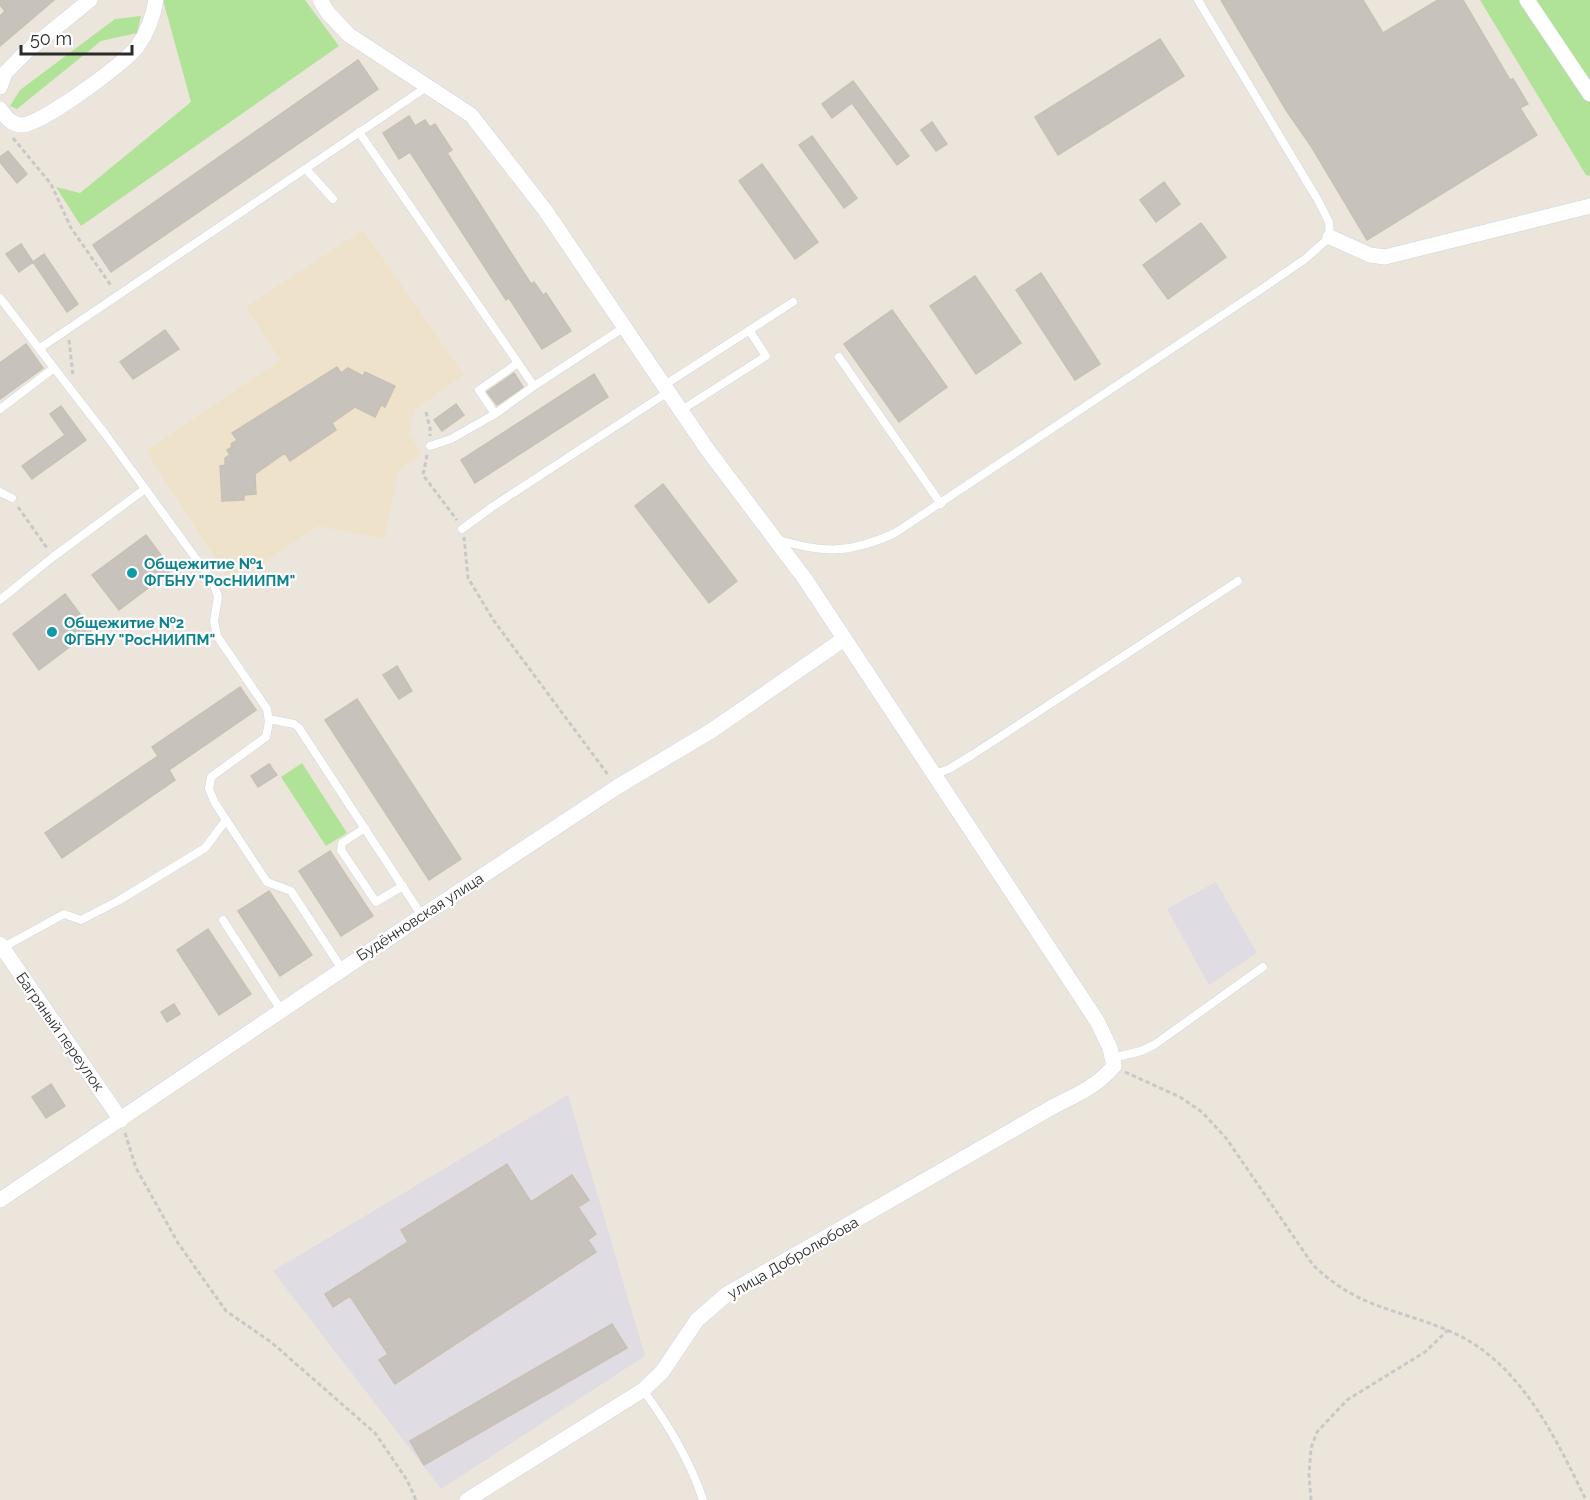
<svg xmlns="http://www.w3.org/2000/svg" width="1590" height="1500" viewBox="0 0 1590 1500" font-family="Raleway,sans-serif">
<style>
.industrial{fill:#dfdce4}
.education{fill:#eee3ca}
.green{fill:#b0e397}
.building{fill:#c7c2bb;stroke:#c7c1b5;stroke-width:1.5}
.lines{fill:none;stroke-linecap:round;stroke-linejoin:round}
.lane-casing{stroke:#d1d4e3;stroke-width:9}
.street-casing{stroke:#d1d4e3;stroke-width:16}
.path{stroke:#c8c8c8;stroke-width:3;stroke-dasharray:4.5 3;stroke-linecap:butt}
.lane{stroke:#fff;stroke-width:8}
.street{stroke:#fff;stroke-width:15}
.culture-dot{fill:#0f9aa8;stroke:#fff;stroke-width:2}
.labels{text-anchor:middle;stroke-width:4.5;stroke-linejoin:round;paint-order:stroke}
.culture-label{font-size:15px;font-weight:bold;fill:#0d838f;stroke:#fff;text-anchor:start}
.street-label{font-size:15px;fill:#2a2a2a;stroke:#fff}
</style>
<rect width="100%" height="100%" fill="#ece5db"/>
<path class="industrial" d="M1216 882 1257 953 1209 985 1167 909Z
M568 1095 645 1356 441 1489 273 1271Z"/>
<path class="education" d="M363 230 464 375 414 410 409 432 421 454 398 471 384 539 318 526 259 566 226 575 146 451 280 360 246 307Z"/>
<path class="green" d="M163 0H305L339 46 81 226 56 187 80 193 191 102Z
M1480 0H1590V176L1586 175Z
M141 16 137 33 101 41 17 109 10 106 20 90 115 19Z
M302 763 347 833 326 846 281 777Z"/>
<path class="building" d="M0 0H54L0 46V16L5 11 0 5Z
M1221 0H1363L1383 33 1438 0H1463L1510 80 1513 79 1528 104 1520 108 1537 135 1367 240 1311 146 1286 110Z
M1160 39 1184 76 1058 155 1035 117Z
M358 60 378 89 111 272 93 245Z
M853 81 909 156 897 165 852 103 832 118 822 104Z
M409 116 415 126 425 120 430 127 435 124 452 150 447 153 531 284 534 282 543 295 546 293 571 331 542 349 509 298 506 300 410 152 399 159 383 133Z
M932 122 947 144 936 151 921 130Z
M812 136 857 198 844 208 799 145Z
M8 151 27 174 17 183 0 162V157Z
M762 164 818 242 795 259 739 181Z
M1164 182 1180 204 1156 222 1140 200Z
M1201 223 1226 257 1168 299 1143 265Z
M21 244 33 262 19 272 6 254Z
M44 254 78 304 67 312 33 262Z
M1041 273 1100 364 1075 380 1016 290Z
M975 276 1021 343 976 374 930 306Z
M892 310 947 387 899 422 844 344Z
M165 330 179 349 133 379 120 362Z
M26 344 43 368 0 399V363Z
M337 367 341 373 348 368 363 376 365 372 395 386 385 407 381 405 375 417 355 407 332 423 336 430 290 461 285 453 255 474 256 494 244 495V500L222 501 220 466 225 465V458L230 455 227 450 232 447 231 444 237 440 232 433Z
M514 373 523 387 497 405 487 392Z
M594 374 608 397 475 483 461 460Z
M456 404 464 415 442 431 434 420Z
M61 406 86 440 32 479 22 466 65 435 50 414Z
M663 484 737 581 709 603 635 506Z
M146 535 172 570 119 610 92 575Z
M65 594 92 630 39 670 13 634Z
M397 666 412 691 399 699 383 675Z
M240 687 256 710 169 770 175 780 62 858 45 833 158 756 152 747Z
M357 699 461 859 429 880 325 720Z
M269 764 277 775 258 787 251 776Z
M330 851 373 916 341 936 299 871Z
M269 891 312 955 280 976 238 911Z
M208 929 251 994 219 1015 177 950Z
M174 1004 180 1014 167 1022 161 1012Z
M51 1084 65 1106 46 1118 32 1097Z
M507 1164 531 1202 572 1175 589 1200 578 1207 596 1234 588 1240 596 1252 395 1384 379 1360 388 1354 350 1296 333 1307 325 1294 408 1242 401 1230Z
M612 1324 627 1348 424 1465 410 1441Z"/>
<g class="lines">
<defs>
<path id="lane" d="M359 132 534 386 623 328
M306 169 333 199
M0 298 106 435 213 582 218 597 214 621 217 636 267 709 269 722 266 737 211 777 209 789 215 803 267 882 291 891 342 969
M40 348 428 86
M839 357 941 504
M518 363 479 390 495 414 534 386
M663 386 793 302
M0 409 54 368
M680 411 766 356 749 330
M430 446 451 439 495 414
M0 492 12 498
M462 529 492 507 668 392
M779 540C825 554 851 553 895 533L1266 286 1305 259 1330 237 1329 222 1319 202 1198 0
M0 600 53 557 145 489
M269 719 294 724 299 728 422 916
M933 775 949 769 972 755 1238 581
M365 828 342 843 341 850 376 902 403 886
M223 920 281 1010
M2 948 64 914 81 920 118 901 205 848 226 820
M1112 1058 1141 1051 1154 1045 1263 967
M643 1390C668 1424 690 1460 703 1500"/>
<path id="street" d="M320 0 328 13 349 35 471 115 545 210 707 449 805 579 1097 1021 1110 1048 1114 1066C1097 1086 1079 1094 1056 1105L727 1294 697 1320 662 1372 643 1390 467 1500
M1527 0 1590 94
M0 87 5 73 26 52 90 0
M0 109C6 117 11 125 22 125 42 124 124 64 137 47 148 32 153 18 156 0
M1330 237 1370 255 1385 257 1590 206
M0 944 121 1120
M0 1200 422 916 617 787 711 731 844 639"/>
</defs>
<use href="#lane" class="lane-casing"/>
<use href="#street" class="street-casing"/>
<path class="path" d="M13 138 51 184 71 228 112 287
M69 340 73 375
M426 412 430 428V436
M427 455 423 475 457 520
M18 507 47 548
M464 537 468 578 494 621 609 776
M1125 1072 1180 1097 1202 1112 1226 1138 1313 1265C1358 1308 1394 1308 1447 1330 1519 1359 1554 1435 1586 1500
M125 1133 136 1168 178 1243 226 1311 271 1342 375 1433 407 1480 416 1500
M1311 1500 1309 1475 1311 1448 1317 1432 1347 1400 1425 1352 1448 1330"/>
<use href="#lane" class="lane"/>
<use href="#street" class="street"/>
</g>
<g class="culture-dot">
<circle cx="132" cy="573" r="6"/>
<circle cx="52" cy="632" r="6"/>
</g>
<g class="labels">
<g class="culture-label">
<text x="144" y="569">Общежитие №1<tspan x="144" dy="17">ФГБНУ "РосНИИПМ"</tspan></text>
<text x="64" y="628">Общежитие №2<tspan x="64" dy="17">ФГБНУ "РосНИИПМ"</tspan></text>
</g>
<g class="street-label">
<text transform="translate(420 917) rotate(-33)" y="5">Будённовская улица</text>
<text transform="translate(60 1032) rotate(55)" y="5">Багряный переулок</text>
<text transform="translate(793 1258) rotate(-30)" y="5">улица Добролюбова</text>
</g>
</g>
<path d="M21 45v9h111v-9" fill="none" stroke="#2a2a2a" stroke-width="3"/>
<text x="30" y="45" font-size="18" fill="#2a2a2a" stroke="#ffffff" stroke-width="4.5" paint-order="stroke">50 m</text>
</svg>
